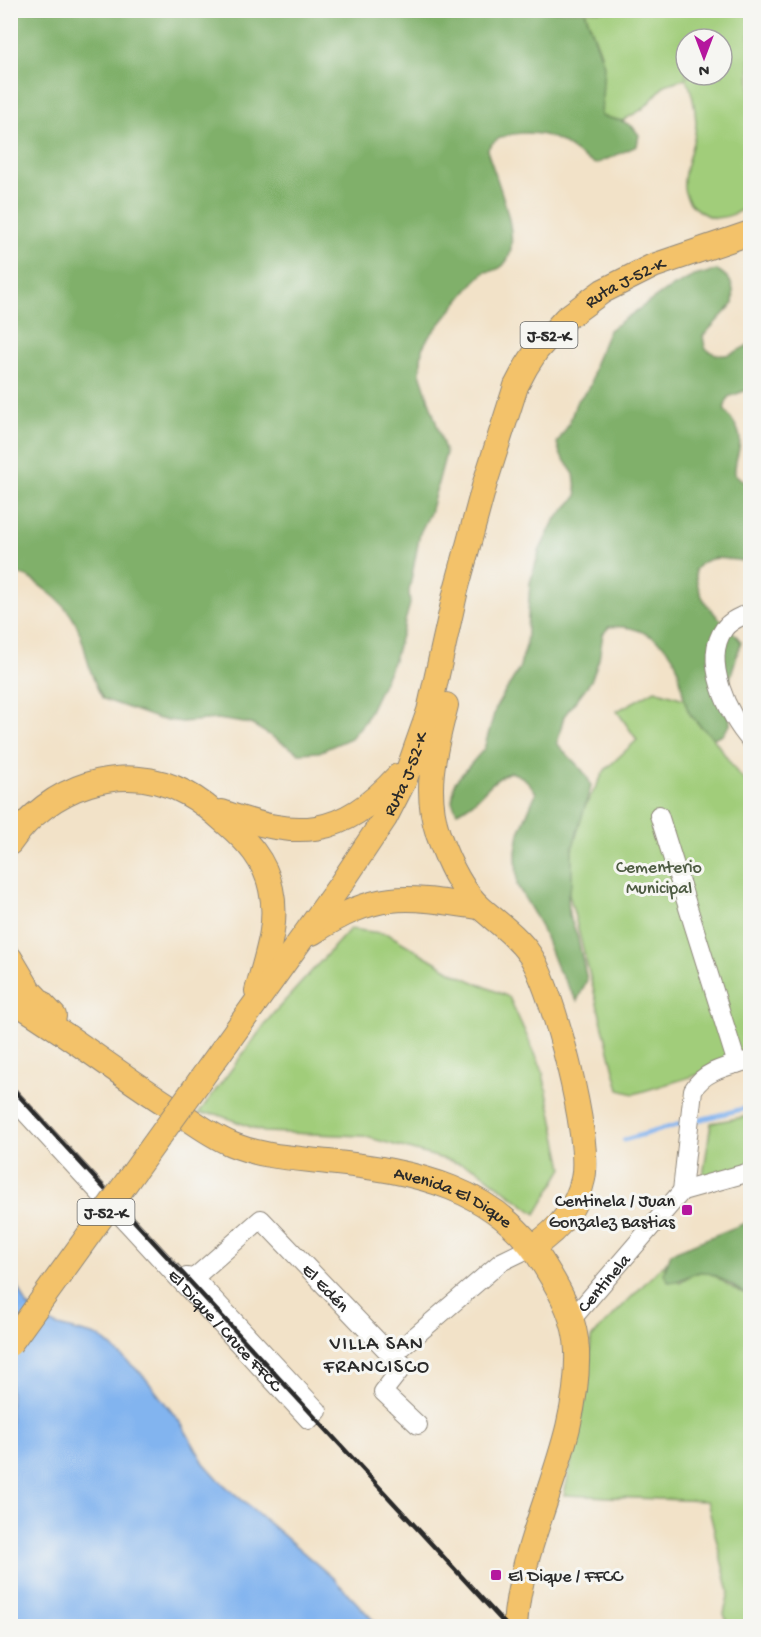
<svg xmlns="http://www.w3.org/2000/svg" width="761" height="1637" viewBox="0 0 761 1637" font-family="'Gochi Hand',sans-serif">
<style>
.green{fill:#a1cd7a;stroke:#667c52;stroke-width:1.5;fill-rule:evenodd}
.forest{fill:#80b06a;stroke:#566e4a;stroke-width:1.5}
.water{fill:#82b4ef;stroke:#56708d;stroke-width:1.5}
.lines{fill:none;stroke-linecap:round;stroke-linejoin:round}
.stream{stroke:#82b4ef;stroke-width:4.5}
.minor-casing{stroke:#8e867a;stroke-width:20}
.major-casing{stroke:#8e867a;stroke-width:26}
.minor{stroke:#fff;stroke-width:18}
.major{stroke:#f3c26a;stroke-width:24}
.rail{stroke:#2b2b2b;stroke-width:4.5}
.major-bridge-casing{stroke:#8e867a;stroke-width:26;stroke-linecap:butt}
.major-bridge{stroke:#f3c26a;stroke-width:24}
.poi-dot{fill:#b5179e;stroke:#f6f6f2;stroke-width:2}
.labels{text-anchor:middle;stroke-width:6;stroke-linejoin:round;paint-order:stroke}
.shield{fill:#f6f6f2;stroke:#686867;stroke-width:1.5}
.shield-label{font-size:16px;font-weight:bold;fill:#2b2b2b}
.street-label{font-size:18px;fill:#2b2b2b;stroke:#f6f6f2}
.park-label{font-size:18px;fill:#4e5c43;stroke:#f6f6f2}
.poi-label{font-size:18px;fill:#2b2b2b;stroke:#f6f6f2;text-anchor:end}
.neighbourhood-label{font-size:20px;letter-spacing:1.5px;fill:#2b2b2b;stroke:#f6f6f2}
</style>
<rect width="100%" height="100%" fill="#f6f6f2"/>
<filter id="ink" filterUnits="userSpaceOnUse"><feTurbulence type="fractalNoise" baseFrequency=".0167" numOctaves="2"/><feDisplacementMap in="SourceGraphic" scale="12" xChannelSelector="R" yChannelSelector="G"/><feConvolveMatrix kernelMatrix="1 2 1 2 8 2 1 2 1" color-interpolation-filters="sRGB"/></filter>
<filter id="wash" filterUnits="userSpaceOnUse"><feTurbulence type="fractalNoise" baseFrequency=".008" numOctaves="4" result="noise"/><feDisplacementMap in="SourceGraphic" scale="24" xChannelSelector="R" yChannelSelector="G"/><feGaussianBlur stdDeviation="1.35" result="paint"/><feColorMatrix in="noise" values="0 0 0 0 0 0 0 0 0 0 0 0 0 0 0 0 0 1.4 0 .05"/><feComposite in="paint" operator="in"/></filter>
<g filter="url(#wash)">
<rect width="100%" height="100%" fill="#f2e2c8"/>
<path class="green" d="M585 11H750V204C737 214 720 223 704 214 663 192 697 154 696 122 695 106 693 92 686 78L665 85 643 109 622 121 601 116V54ZM686 39H722V75H686Z
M655 690 687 700 738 774 750 785V1059L634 1094 619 1090 566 882 575 825 605 770 637 740 617 711Z
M350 929 388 934 456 974 509 997 542 1069 563 1168 536 1214 475 1168 363 1136 264 1132 216 1114H198L272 1015Z
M750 1116V1168L702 1183 711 1123Z
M666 1262 664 1273 680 1282C706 1265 706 1270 728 1285 735 1290 743 1292 750 1296V1626H729L724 1614 729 1592 707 1501 564 1495 588 1384 591 1338Z"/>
<path class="forest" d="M11 10 585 11 604 65 601 116 622 121 632 126 639 135 637 146 596 164C582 159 573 149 560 141 540 130 500 128 487 150 495 178 539 269 485 272L476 280 428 338 422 349 420 373 446 453 430 513 420 533 409 591 410 604 394 660 365 721 351 738 319 752 299 753 251 724 217 719 182 722 159 719 103 699C77 654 93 625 47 591 34 582 28 573 11 574Z
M717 270C732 278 735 288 733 304L703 336 705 348C723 362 733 353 750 344V389L728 397 724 409C730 417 740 429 740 440 740 452 734 461 735 474L743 481 750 482V562C730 560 708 551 695 570 699 611 721 614 741 642L728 685 730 725 723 734 713 738C705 730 696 723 690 714 680 698 683 676 674 659 662 637 633 624 609 627L603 634 599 659 591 681 564 716 557 743C568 758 586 769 591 786L572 850V883L568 894 569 915 577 935 587 980 577 1001 556 966 540 924 517 885 516 852 519 833 536 793C529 781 523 776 510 772 487 781 479 804 457 812L452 802 455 782 484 749 496 707 519 669 526 646 530 583 539 552 554 521 577 496 574 474 560 454 557 443 569 424 576 403 591 385 595 363 609 330 665 291 694 276Z
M750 1221V1296C737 1290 712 1270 700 1272 688 1274 682 1282 669 1282L664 1273 671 1253Z"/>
<path class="water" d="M10 1256 17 1284 27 1305 40 1317 58 1326 100 1337 143 1375 182 1425 204 1463 222 1483 332 1577 379 1626H11Z"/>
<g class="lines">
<path class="stream" d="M695 1121 750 1107
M624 1140 684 1123"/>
</g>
</g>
<g filter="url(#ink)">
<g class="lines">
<defs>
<g id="minor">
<path d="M750 612C741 617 730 620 724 629 702 660 728 716 750 740"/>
<path d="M659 815 737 1064"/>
<path id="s1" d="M10 1096 309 1420 318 1411 194 1278"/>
<path d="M682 1191 693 1090C704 1070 730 1066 750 1060"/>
<path id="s2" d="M183 1280 186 1277 194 1278 261 1219 392 1356 404 1365 383 1392 418 1425"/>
<path id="s3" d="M572 1319 682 1191 750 1172"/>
<path d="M392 1356 501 1262 534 1246"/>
</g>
<g id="major">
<path d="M446 705C435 749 423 789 438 834 447 859 460 890 481 908 498 923 517 936 530 955 553 989 592 1139 583 1179 577 1208 558 1230 534 1246"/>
<path d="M222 812C298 839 340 839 398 776"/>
<path d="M10 843C48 787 123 759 186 793 201 801 213 811 226 823 247 841 265 860 271 889 279 924 266 957 257 991"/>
<path d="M312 933C378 890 405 896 479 907"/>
<path d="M10 958 29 990 54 1016"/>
<path id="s4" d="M10 999C69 1034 122 1077 180 1113 196 1124 212 1136 231 1144 262 1157 295 1158 328 1162 414 1171 499 1187 546 1268 562 1294 576 1320 577 1351 580 1447 521 1532 515 1626"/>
<path id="s5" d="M201 1079 341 884 385 818 405 779 429 711 456 590 485 483 516 386 526 367 537 350 565 319 603 291 653 266 750 233"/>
</g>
</defs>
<use href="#minor" class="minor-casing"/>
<use href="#major" class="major-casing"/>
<use href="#minor" class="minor"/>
<use href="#major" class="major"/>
<path class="rail" d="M10 1086 507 1626"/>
<defs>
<path id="major-bridge" d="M10 1344 201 1079"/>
</defs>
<use href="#major-bridge" class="major-bridge-casing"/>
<use href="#major-bridge" class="major-bridge"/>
</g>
</g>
<g class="poi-dot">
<rect x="681" y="1204" width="12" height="12" rx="3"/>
<rect x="490" y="1569" width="12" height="12" rx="3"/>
</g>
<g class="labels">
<g class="shield">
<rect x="520.5" y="322" width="57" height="26" rx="4.5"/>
<rect x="77.5" y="1199" width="57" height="26" rx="4.5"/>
</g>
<g class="shield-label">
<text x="549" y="341">J-52-K</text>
<text x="106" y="1218">J-52-K</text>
</g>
<g class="street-label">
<text dy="6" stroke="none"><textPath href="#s5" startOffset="926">Ruta J-52-K</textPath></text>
<text dy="6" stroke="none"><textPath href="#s5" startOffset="368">Ruta J-52-K</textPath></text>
<text dy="6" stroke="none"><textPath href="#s4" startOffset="495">Avenida El Dique</textPath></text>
<text dy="6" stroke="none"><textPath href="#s3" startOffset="48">Centinela</textPath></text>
<text dy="6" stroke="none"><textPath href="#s2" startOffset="196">El Edén</textPath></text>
<text dy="6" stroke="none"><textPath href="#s1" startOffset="318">El Dique / Cruce FFCC</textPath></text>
</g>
<g class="park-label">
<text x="659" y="872">Cementerio<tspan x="659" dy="21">Municipal</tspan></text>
</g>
<g class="poi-label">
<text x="675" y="1206">Centinela / Juan<tspan x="675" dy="21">Gonzalez Bastias</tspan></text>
<text x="508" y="1581" text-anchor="start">El Dique / FFCC</text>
</g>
<g class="neighbourhood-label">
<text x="377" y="1349">VILLA SAN<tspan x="377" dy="23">FRANCISCO</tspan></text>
</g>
</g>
<rect width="761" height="1637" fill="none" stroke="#f6f6f2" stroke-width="36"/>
<g transform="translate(704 57) rotate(180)"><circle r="28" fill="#f6f6f2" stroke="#a5a5a2" stroke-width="1.5"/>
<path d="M0-4.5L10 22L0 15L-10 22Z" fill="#b5179e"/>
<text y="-9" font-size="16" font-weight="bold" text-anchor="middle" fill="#2b2b2b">N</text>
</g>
</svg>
